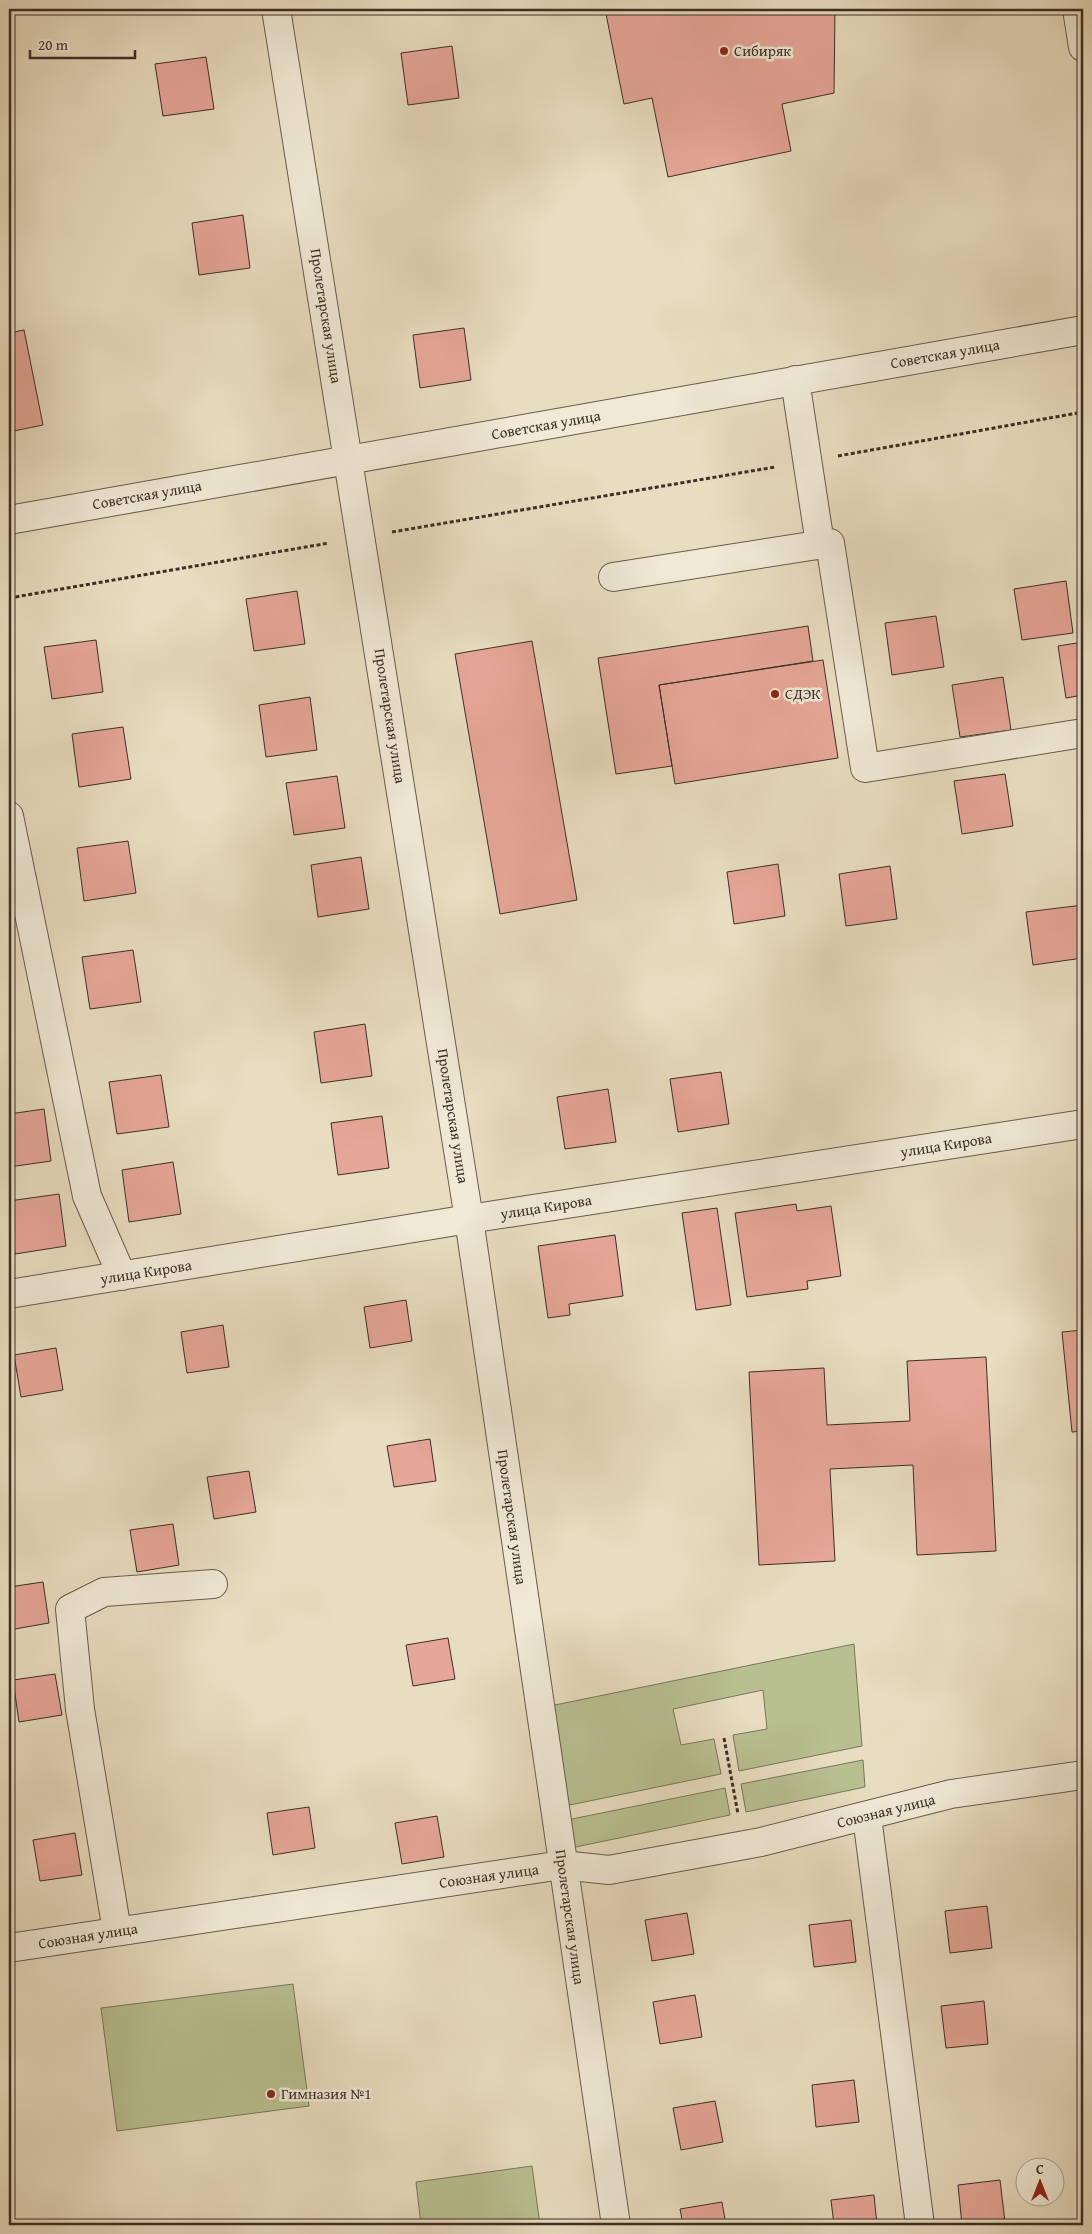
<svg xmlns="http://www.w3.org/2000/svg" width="1092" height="2234" viewBox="0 0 1092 2234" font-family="'Gentium Book Plus',serif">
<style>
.green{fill:#b8c091;stroke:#7a775c}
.building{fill:#e6a698;stroke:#3d2e26}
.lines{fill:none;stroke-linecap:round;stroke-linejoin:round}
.minor-casing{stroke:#685a4c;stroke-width:30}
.path{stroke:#3d2e26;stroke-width:3;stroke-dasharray:4 2.5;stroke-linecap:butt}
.minor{stroke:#f0e9d6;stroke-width:28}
.poi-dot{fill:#8f2418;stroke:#f0e9d6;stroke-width:2}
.labels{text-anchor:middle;stroke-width:5;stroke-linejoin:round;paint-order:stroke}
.poi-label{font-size:15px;fill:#3d2e26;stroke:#f0e9d6;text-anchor:start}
.street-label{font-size:15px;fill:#3d2e26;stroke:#f0e9d6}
</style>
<rect width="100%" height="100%" fill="#e8ddc0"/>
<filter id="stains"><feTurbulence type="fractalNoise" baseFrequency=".004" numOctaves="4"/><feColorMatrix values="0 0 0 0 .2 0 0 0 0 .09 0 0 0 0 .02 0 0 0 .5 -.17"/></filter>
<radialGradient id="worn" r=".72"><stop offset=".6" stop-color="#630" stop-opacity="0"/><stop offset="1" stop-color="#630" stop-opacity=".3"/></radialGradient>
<path class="green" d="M854 1644 862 1746 739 1771 733 1735 767 1729 763 1690 673 1709 681 1745 714 1739 721 1774 560 1807 545 1707Z
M863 1760 865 1787 746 1812 741 1784Z
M725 1788 730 1815 566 1849 562 1821Z
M293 1984 309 2106 117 2131 101 2008Z
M532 2166 540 2225H421L416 2182Z"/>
<path class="building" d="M605 9H835L834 93 782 104 791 151 668 177 652 98 624 104Z
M452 46 459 98 408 105 401 53Z
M206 57 214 109 163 116 155 64Z
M243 215 250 268 199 275 192 223Z
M464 328 471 380 420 388 413 335Z
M24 330 43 425 9 432V333Z
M1066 581 1073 633 1022 640 1014 589Z
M297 591 305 644 254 651 246 599Z
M936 616 944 667 892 675 885 623Z
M808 626 813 661 659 685 672 766 616 774 598 658Z
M96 640 103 692 52 699 44 647Z
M532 641 577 900 500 914 455 654Z
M1083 642V695L1066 698 1058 646Z
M823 660 838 758 675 784 659 685Z
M1003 677 1011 730 960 737 952 685Z
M310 697 317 750 266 757 259 705Z
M123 727 131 779 79 787 72 734Z
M1005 774 1013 826 962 834 954 781Z
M337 776 345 828 294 835 286 783Z
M128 841 136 893 84 901 77 848Z
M361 857 369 909 318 917 311 865Z
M778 864 785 916 734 924 727 872Z
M890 866 897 919 846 926 839 874Z
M1083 905V958L1033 965 1026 912Z
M133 950 141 1002 90 1009 82 957Z
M365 1024 372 1076 321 1083 314 1032Z
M721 1072 729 1124 678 1132 670 1079Z
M161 1075 169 1127 117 1134 109 1082Z
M608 1089 616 1142 565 1149 557 1097Z
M44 1109 51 1161 9 1167V1114Z
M382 1116 389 1168 338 1175 331 1123Z
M173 1162 181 1214 129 1222 122 1170Z
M59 1194 66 1246 15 1254 9 1201Z
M796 1204 797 1211 831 1206 841 1276 807 1281 808 1289 747 1297 735 1213Z
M717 1208 731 1305 696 1310 682 1213Z
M615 1235 623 1296 569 1304 570 1315 548 1318 538 1246Z
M406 1300 412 1341 370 1348 364 1307Z
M223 1325 229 1367 187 1373 181 1332Z
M1083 1330V1431L1072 1432 1062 1332Z
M56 1348 63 1390 21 1397 14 1355Z
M986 1357 996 1551 917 1555 913 1465 830 1469 835 1561 759 1565 749 1372 824 1368 827 1425 910 1421 907 1361Z
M430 1439 436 1481 394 1487 387 1446Z
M249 1471 256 1512 214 1519 207 1477Z
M173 1524 179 1565 137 1572 130 1530Z
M43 1582 49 1623 9 1630V1587Z
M1080 1603H1083V1625H1080Z
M448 1638 455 1679 413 1686 406 1645Z
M55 1674 62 1715 19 1722 13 1680Z
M309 1807 315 1848 273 1855 267 1813Z
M437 1816 444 1857 402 1864 395 1823Z
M75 1833 82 1875 40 1881 33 1840Z
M987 1906 992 1948 950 1953 945 1911Z
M687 1913 694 1954 652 1961 645 1920Z
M851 1920 856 1962 814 1967 809 1925Z
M695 1995 702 2037 660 2044 653 2002Z
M984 2001 988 2044 946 2048 941 2006Z
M854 2080 859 2122 816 2127 812 2085Z
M715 2101 723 2142 681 2150 673 2108Z
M1000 2180 1005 2222 962 2225 958 2185Z
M874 2195 877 2225H834L831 2200Z
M722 2202 726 2225H683L680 2209Z
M321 2220 322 2225H272Z"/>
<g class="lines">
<defs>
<path id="minor" d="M276 9 469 1219 616 2225
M1077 9 1083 47
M795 380 820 544
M9 520 1083 330
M613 577 830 543 865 768 1083 733
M9 816 87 1196 122 1276
M9 1294 469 1219 1083 1124
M867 1817 920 2225
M117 1931 80 1709 70 1609 104 1592 213 1584
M9 1948 562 1865 609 1870 761 1842 951 1794 1083 1775"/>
</defs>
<use href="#minor" class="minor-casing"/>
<path class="path" d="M838 456 1083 412
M392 532 775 467
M9 598 329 543
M724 1738 738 1814"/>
<use href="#minor" class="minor"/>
</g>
<g class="poi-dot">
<circle cx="724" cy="51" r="5"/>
<circle cx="775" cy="694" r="5"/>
<circle cx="271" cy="2094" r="5"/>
</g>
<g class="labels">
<g class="poi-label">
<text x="734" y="56">Сибиряк</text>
<text x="785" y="699">СДЭК</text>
<text x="281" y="2099">Гимназия №1</text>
</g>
<g class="street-label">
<text transform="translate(326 316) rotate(81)" y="5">Пролетарская улица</text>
<text transform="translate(945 354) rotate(-10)" y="5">Советская улица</text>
<text transform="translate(546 425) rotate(-10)" y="5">Советская улица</text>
<text transform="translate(147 495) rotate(-10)" y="5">Советская улица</text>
<text transform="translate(390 716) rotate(81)" y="5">Пролетарская улица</text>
<text transform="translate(453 1116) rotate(81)" y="5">Пролетарская улица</text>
<text transform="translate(946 1145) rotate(-9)" y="5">улица Кирова</text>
<text transform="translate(546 1207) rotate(-9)" y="5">улица Кирова</text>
<text transform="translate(146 1272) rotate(-9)" y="5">улица Кирова</text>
<text transform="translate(512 1517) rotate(82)" y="5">Пролетарская улица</text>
<text transform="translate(886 1811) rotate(-14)" y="5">Союзная улица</text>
<text transform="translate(489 1876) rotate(-8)" y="5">Союзная улица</text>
<text transform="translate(570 1917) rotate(82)" y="5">Пролетарская улица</text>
<text transform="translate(88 1936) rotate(-9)" y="5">Союзная улица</text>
</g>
</g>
<rect width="1092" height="2234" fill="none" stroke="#e8ddc0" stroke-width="30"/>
<rect x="10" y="10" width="1072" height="2214" fill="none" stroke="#3d2e26" stroke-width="2.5"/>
<rect x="15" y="15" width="1062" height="2204" fill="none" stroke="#3d2e26"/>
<g transform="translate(1040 2182)"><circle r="24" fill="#f0e9d6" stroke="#a89e90"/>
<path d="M0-4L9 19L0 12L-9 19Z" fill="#8f2418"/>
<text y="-8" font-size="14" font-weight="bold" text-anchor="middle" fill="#3d2e26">С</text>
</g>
<path d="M30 50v8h105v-8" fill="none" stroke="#3d2e26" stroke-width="2.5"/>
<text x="38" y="50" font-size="15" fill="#3d2e26" stroke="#f0e9d6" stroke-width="4" paint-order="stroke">20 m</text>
<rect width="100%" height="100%" filter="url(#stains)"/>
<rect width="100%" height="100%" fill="url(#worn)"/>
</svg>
